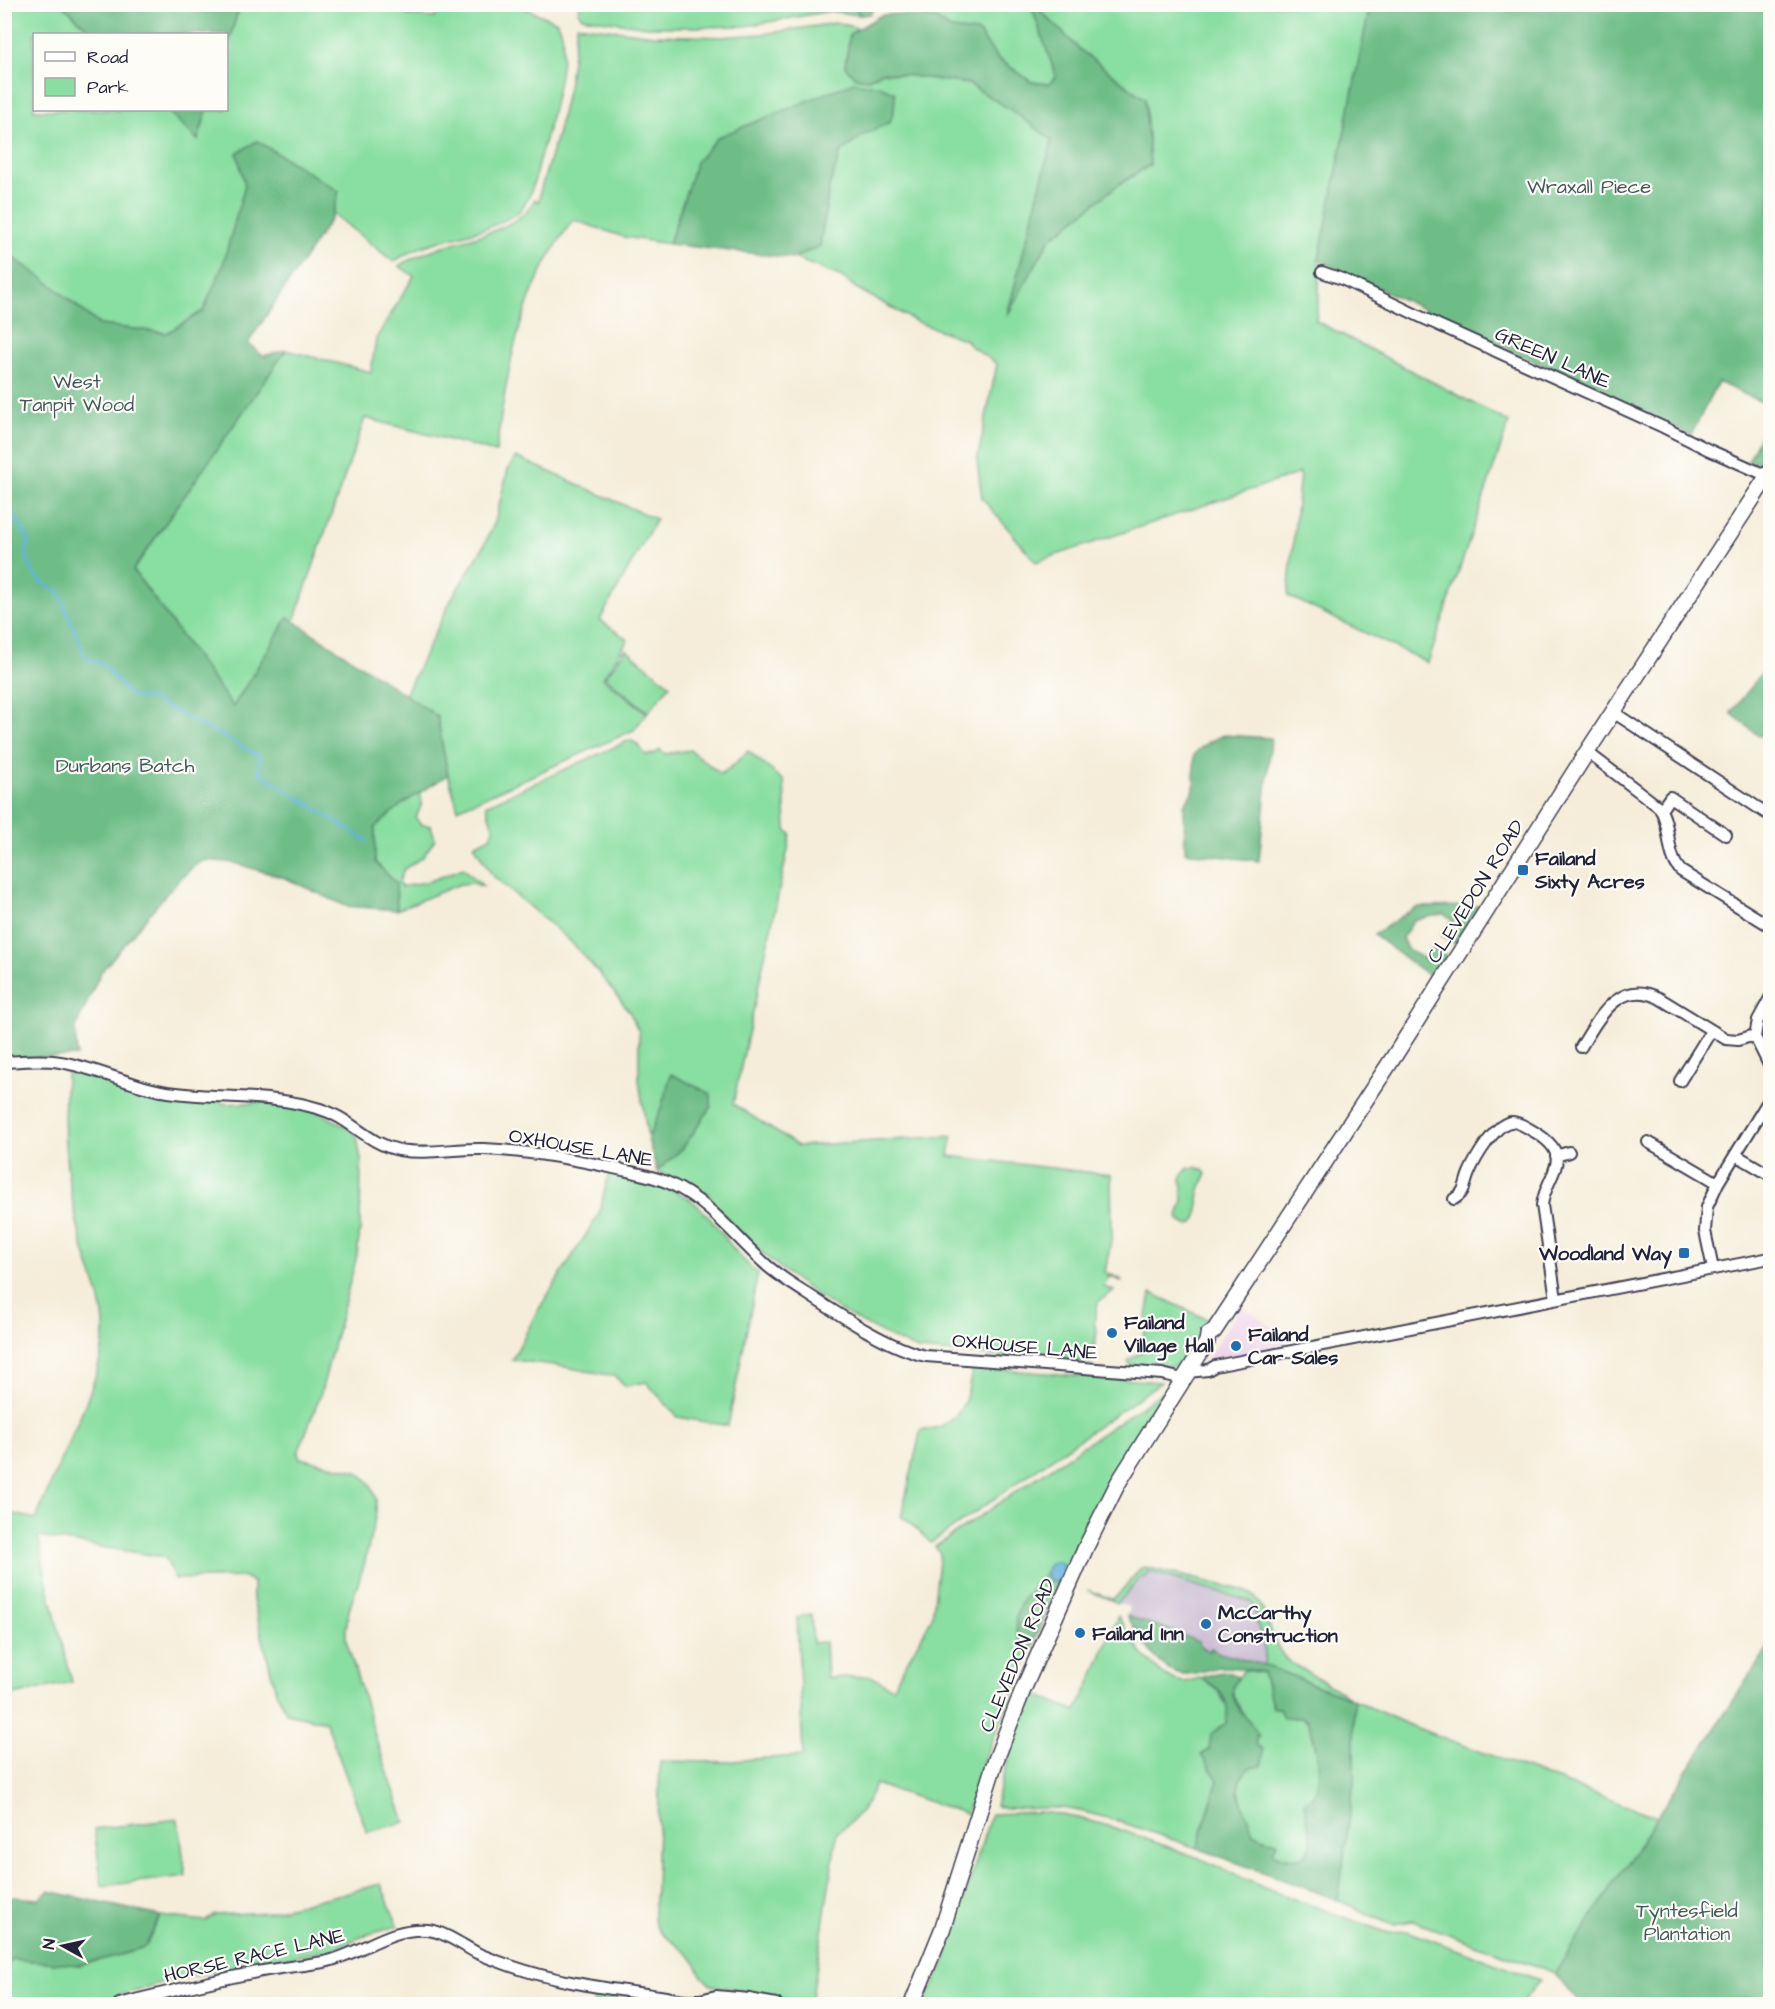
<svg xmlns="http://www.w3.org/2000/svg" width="1775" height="2009" viewBox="0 0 1775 2009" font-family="'Architects Daughter',sans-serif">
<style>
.built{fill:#edd0e8}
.industrial{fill:#ccbed4}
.green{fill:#89dea1;stroke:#56806e;stroke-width:1.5}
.forest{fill:#6ebd87;stroke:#487061;stroke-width:1.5}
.water{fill:#62b3dd;stroke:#426a8c;stroke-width:1.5}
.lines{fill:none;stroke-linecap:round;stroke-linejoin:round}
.stream{stroke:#62b3dd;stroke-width:3}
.street-casing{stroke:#424053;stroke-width:14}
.secondary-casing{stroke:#424053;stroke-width:18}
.street{stroke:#fff;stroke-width:10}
.secondary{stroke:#fff;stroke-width:15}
.poi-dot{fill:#1f6fb2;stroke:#fdfcf7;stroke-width:2}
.labels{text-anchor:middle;stroke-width:4.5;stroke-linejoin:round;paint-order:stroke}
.park-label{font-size:20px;fill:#415a5a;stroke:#fdfcf7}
.street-label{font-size:20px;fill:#22223b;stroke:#fdfcf7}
.poi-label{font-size:20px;font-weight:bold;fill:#22223b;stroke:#fdfcf7;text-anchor:start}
</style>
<rect width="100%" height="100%" fill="#fdfcf7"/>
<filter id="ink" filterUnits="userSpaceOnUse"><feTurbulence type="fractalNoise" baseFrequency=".0167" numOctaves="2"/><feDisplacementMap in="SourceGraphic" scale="12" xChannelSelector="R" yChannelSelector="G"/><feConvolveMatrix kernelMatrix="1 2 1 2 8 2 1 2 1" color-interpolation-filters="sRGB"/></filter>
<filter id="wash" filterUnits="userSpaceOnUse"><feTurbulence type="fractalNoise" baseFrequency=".008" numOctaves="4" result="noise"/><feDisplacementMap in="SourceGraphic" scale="24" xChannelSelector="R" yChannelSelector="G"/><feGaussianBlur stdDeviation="1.35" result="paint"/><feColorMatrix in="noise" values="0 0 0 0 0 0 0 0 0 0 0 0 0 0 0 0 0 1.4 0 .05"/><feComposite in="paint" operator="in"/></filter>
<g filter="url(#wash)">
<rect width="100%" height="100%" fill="#f5edd9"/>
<path class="built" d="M1241 1306 1280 1332 1285 1346 1231 1358 1211 1360 1209 1356Z"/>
<path class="industrial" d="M1148 1571 1252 1602 1265 1652 1264 1665 1219 1653 1211 1648 1210 1651 1200 1647 1198 1642 1175 1632 1127 1616 1129 1607 1118 1603Z"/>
<path class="green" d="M580 4H853L860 15 830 11 746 26 697 27H648L582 17 578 12Z
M5 5H63L93 34H34V110H167L198 140 207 110H226L227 47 240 5H406L407 15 435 18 437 5H517L557 22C575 42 546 137 538 164 536 173 534 185 530 194 527 201 522 209 517 213 481 238 429 235 394 262L333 214 339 191 237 153 245 185 222 268 203 311 167 333 100 325 47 281 5 252Z
M900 5H1031L1056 76 1049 84 1032 82 998 58 978 33 951 29 936 19 922 17V11Z
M1035 5H1370L1319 260V294L1316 321 1509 422 1428 663 1288 596 1300 473 1036 562 982 498 977 461 997 364 970 346 966 340 917 322 856 288 842 277 794 258 820 246 829 187 841 152 865 134 890 122 894 109 895 93 682 203 669 244 624 237 574 220C565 229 560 240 553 250 516 312 505 382 496 452L365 418 294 621 288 618 233 707 133 570 286 350 371 372 376 339 414 276 399 266C412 258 426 252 441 247 472 236 518 231 535 199L539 202 540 192 558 132 568 87 577 25 654 35 722 37 762 34 836 23 859 28 850 34 845 66 868 79 883 72 969 84 1011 109 1052 140 1008 313 1050 239 1118 185 1150 165 1145 99 1079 49Z
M516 457 656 519 600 620 628 640 603 678 647 713 634 730 458 809 448 775 437 716 405 695 453 596 480 553 495 522 508 469Z
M626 649 670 685 648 712 605 677Z
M630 740 637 744 646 755 654 754 660 750 665 754 690 750 721 774 731 767 748 751 784 781 786 830 791 834 789 844 733 1104 798 1146 952 1136 949 1156 1111 1175 1112 1236 1105 1272 1122 1280 1121 1281 1109 1276 1104 1287 1114 1291 1098 1302 1094 1322 1097 1332 1091 1363 918 1350C867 1328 815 1298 773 1262 761 1253 750 1241 739 1231 728 1219 713 1208 708 1192L700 1194 657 1171 683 1148 661 1108 648 1139 639 1080V1032L629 1011 600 974 570 941 492 875 474 845 490 837 494 830 486 805Z
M419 793 422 803 416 818 420 824 431 826 435 839 423 857 404 869 399 882 401 887 430 881 463 868 484 887 473 883 460 884 397 910 396 883 375 862V827L402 804Z
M67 1067 130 1088 153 1094 211 1100 227 1104 262 1102 315 1110 352 1130 357 1137 361 1160 360 1229 357 1255 320 1396 298 1453 300 1458 356 1471 366 1479 372 1487 376 1499V1514L364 1565 349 1610 346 1629V1640L377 1742 405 1822 367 1832 326 1722 287 1713 276 1692 253 1600V1582L245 1577 175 1579 165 1557 38 1537 47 1584 72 1682 5 1697V1512L36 1519C48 1491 59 1463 72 1435 86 1403 101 1370 104 1335 106 1304 90 1273 82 1243 66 1180 60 1132 67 1067Z
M1195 1167 1203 1170 1206 1174C1204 1181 1200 1187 1199 1194 1196 1206 1202 1214 1192 1224 1186 1226 1180 1223 1178 1217L1183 1200 1181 1178 1187 1169Z
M609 1173C637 1180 674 1185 696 1204 720 1225 732 1254 758 1273L728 1426 678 1417 646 1382 626 1386 614 1376 554 1365 512 1360 537 1312 599 1214Z
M1151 1293 1211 1321 1185 1359 1173 1367 1172 1365 1168 1367 1130 1365 1128 1361 1141 1352Z
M842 1326 851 1328 889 1348 890 1351 887 1356 862 1343Z
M972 1368H979L1161 1382 931 1543 906 1519 901 1518 921 1429C926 1429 934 1429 939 1427 965 1417 969 1391 972 1368Z
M1164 1391C1125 1448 1093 1507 1065 1570L1062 1564 1055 1562 1057 1582 1061 1580 983 1762 967 1814 875 1784C867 1808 856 1818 837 1833L811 2004 711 1985C708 1982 704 1979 701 1975 697 1968 696 1961 689 1955 659 1928 649 1937 656 1891L660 1761 726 1762 752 1759 803 1756 797 1618 811 1614 813 1643 825 1642 827 1678 871 1676 892 1688 932 1618 940 1553 935 1547Z
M1145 1567 1242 1590C1247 1592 1251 1593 1255 1597 1269 1613 1269 1641 1287 1660L1354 1700 1409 1725 1657 1817 1770 1645V2004H1580L1555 1973 1413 1921 1394 1924 1385 1922 1338 1900 1354 1783V1700L1264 1665 1265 1652 1252 1602 1148 1571 1146 1577H1141L1118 1603 1087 1590 1112 1599 1117 1596 1140 1569Z
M1118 1616 1141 1653 1161 1673 1177 1681 1185 1682 1200 1678 1215 1686 1228 1708 1226 1723 1211 1734 1218 1780 1197 1848C1155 1834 1113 1817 1069 1809 1045 1805 1015 1812 995 1806 1004 1766 1018 1731 1034 1694L1076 1711 1092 1679Z
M1244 1670 1263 1673 1273 1707 1279 1708 1283 1717 1302 1718 1309 1723C1315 1747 1331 1789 1304 1803 1308 1822 1321 1850 1298 1859L1272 1854 1277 1842C1269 1840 1260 1840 1255 1834 1249 1828 1247 1819 1245 1812 1239 1795 1232 1776 1253 1766L1256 1736 1231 1693 1233 1685Z
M1038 1812 1057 1814 1087 1820 1118 1829 1199 1858 1264 1888 1385 1932 1407 1931 1540 1980 1521 2004H924L944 1963 991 1814Z
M178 1819 186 1876 102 1886 94 1829Z
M381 1884 398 1926 369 1934 332 1949 167 1981 113 1997 39 2004H22L5 1999 4 1966 13 1959 80 1965 127 1953 146 1946 160 1916 205 1921 215 1915 269 1912Z
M595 1996 651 2004H593Z"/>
<path class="forest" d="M63 5H240L227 47 226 34H93Z
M853 5H876L870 14 860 15Z
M1031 5H1035L1079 49 1145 99 1150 165 1118 185 1050 239 1007 316 1052 140 1011 110 969 84 883 72 868 79 854 77 845 66 850 34 881 15 897 14 936 19 951 29 978 32 998 59 1031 82 1049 84 1056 76Z
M1370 5H1761L1770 23V406L1718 382 1691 435 1319 260Z
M854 82 880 86 895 93 894 109 890 122 865 134 841 152 829 187 820 246 794 258 669 244 696 162 718 137Z
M167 110H207L198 140Z
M257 141 339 191 332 217 248 343 263 356 286 350 133 570 233 707 288 617 437 716 448 775 402 804 375 827V862L396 883 397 910 346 906 285 878 234 863 205 860 195 865 172 887 101 972 75 1029 77 1056 5 1058 4 252 47 281 99 325 167 333 203 311 222 268 245 185 237 153Z
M1770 416V452L1765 461 1759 463 1748 461Z
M1762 673 1770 679V734L1759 736 1731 713Z
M1223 735 1271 738 1259 861 1185 852 1184 805 1194 790V755L1198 750 1209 742Z
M1479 906 1455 944 1441 936 1452 920 1443 914 1414 920 1402 938 1407 949 1424 959 1433 947 1447 956 1433 979 1374 935 1405 914 1419 907Z
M671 1074 711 1094V1107L683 1148 657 1171 648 1139 661 1108Z
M1046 1573 1048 1577 1053 1582 1061 1580 1028 1655C1003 1621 1019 1599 1046 1573Z
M1127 1616 1175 1632 1198 1642 1200 1647 1210 1651 1211 1648 1219 1653 1264 1665 1354 1700V1783L1338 1900 1197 1848 1218 1780 1201 1755 1209 1750 1211 1734 1226 1723C1231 1701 1221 1687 1200 1678 1213 1674 1227 1667 1238 1678 1221 1700 1249 1716 1259 1736H1256V1745L1263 1749 1262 1766H1253L1247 1770 1239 1781 1238 1792 1253 1832 1262 1839 1277 1842 1273 1854C1288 1859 1308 1864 1312 1842L1304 1803C1329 1791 1316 1742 1308 1720L1302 1718 1283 1717 1279 1708H1273L1263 1672C1249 1670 1235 1666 1221 1667 1209 1668 1197 1675 1184 1674 1159 1673 1139 1635 1127 1616Z
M1770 1645V2004H1580L1555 1973Z
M49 1891 160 1916 146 1946 127 1953 80 1965 13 1959 5 1966V1899L11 1897 39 1899Z"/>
<path class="water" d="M1046 1572a10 10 0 1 1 20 0a10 10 0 1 1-20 0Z"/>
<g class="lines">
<path class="stream" d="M4 501C10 504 10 507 12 512 17 522 26 530 28 542 28 547 26 552 27 557 30 574 42 585 58 590L86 658 103 665 127 693 131 696 151 699 258 755 260 757 258 769 263 775 367 841"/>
</g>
</g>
<g filter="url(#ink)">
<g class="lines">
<defs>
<path id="street" d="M1322 272 1342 279 1423 318 1663 427 1709 450 1768 476
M1613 712 1766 813
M1587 752 1659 807C1672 826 1665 854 1681 871L1770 926
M1661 810 1670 797 1726 835
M1770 998 1758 1020 1755 1037 1770 1067
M1581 1047C1599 1018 1619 978 1659 998L1726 1039 1738 1040 1755 1035
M4 1062C23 1061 41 1059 60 1062 99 1068 135 1089 176 1093 224 1099 272 1094 320 1109 351 1118 366 1143 399 1150 427 1155 456 1148 484 1149 529 1151 574 1159 618 1169 636 1173 654 1176 671 1184 709 1202 732 1233 762 1261 775 1274 791 1283 806 1293 838 1314 890 1349 926 1356L1162 1374 1183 1379
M1680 1081 1711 1031
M1648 1142 1718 1183
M1736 1155 1770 1175
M1556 1156 1569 1152
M1454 1199C1466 1192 1464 1185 1469 1173 1475 1159 1496 1122 1512 1122 1519 1122 1526 1127 1533 1131 1578 1157 1546 1173 1542 1205L1556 1299
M1713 1269 1705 1231 1707 1207 1718 1183 1770 1098
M1187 1372 1208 1370 1215 1366 1770 1258
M119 2004C163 1993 207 1982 252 1973 276 1968 300 1966 324 1962 359 1955 390 1926 428 1930 445 1932 462 1945 477 1953 488 1958 500 1962 511 1966 568 1986 626 1990 685 2000H700L716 1996 749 1999 776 2004"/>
<path id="secondary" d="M912 2004 942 1930 994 1765 1022 1692 1086 1547 1118 1483 1207 1342 1208 1335 1214 1331 1395 1055 1587 752 1770 472"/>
</defs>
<use href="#street" class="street-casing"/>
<use href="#secondary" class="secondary-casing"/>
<use href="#street" class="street"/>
<use href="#secondary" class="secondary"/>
</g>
</g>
<g class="poi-dot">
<rect x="1517" y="864" width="12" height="12" rx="3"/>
<rect x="1678" y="1247" width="12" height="12" rx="3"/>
<circle cx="1112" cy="1333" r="6"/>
<circle cx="1236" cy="1346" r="6"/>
<circle cx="1206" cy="1624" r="6"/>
<circle cx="1080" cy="1633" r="6"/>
</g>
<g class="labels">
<g class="park-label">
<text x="1589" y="193">Wraxall Piece</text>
<text x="77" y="388">West<tspan x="77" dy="23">Tanpit Wood</tspan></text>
<text x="125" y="772">Durbans Batch</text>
<text x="1687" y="1917">Tyntesfield<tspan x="1687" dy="23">Plantation</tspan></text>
</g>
<g class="street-label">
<text transform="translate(1553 357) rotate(24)" y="7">GREEN LANE</text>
<text transform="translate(1475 891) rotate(-58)" y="7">CLEVEDON ROAD</text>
<text transform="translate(581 1147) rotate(10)" y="7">OXHOUSE LANE</text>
<text transform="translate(1025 1346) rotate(5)" y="7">OXHOUSE LANE</text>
<text transform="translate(1017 1655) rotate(-67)" y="7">CLEVEDON ROAD</text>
<text transform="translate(254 1955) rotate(-13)" y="7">HORSE RACE LANE</text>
</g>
<g class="poi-label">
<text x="1535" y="865">Failand<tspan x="1535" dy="23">Sixty Acres</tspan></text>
<text x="1672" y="1260" text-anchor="end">Woodland Way</text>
<text x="1124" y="1329">Failand<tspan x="1124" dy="23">Village Hall</tspan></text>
<text x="1248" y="1341">Failand<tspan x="1248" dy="23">Car Sales</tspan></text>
<text x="1218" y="1619">McCarthy<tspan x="1218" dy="23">Construction</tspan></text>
<text x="1092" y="1640">Failand Inn</text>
</g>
</g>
<rect width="1775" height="2009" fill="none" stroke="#fdfcf7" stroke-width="24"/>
<rect x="33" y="33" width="195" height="78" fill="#fdfcf7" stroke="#a5a5ac" stroke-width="1.5"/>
<rect x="45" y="52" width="30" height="9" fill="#ffffff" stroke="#a5a5ac" stroke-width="1.5"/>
<text x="87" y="63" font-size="18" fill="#22223b">Road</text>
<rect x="45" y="78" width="30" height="18" fill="#89dea1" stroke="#a5a5ac" stroke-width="1.5"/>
<text x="87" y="93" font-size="18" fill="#22223b">Park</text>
<g transform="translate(63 1946) rotate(278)" stroke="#fdfcf7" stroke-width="4.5" paint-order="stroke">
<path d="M0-4.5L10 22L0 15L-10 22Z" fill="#22223b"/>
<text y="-9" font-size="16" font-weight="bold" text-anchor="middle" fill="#22223b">N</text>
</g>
</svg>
